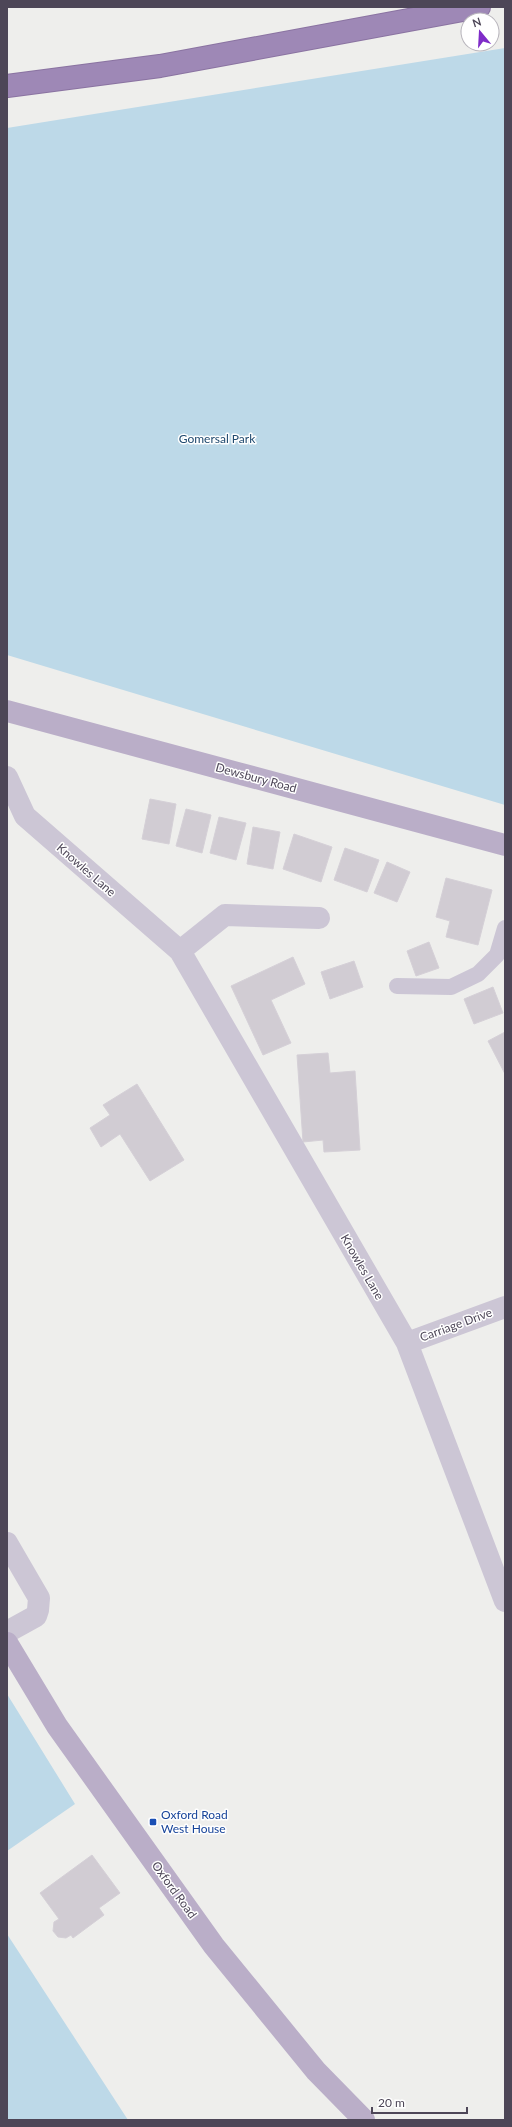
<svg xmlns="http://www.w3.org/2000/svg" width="512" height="2127" viewBox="0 0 512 2127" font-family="Lato,sans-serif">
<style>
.green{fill:#bdd9e8}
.building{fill:#d1ccd3;stroke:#d5d0d7}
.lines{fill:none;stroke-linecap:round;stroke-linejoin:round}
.motorway-casing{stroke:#8a73a1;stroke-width:24}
.service{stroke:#ccc6d5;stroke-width:16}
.minor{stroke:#ccc6d5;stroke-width:22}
.primary{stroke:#baaec8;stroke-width:22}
.motorway{stroke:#9e88b6;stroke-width:22}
.transit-dot{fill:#1a4fb4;stroke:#fff;stroke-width:1.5}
.labels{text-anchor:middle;stroke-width:3;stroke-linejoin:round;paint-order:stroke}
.park-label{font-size:12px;fill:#204a6f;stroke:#fff}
.street-label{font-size:12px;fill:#4d4657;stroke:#fff}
.transit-label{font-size:12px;fill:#164399;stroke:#fff;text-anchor:start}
</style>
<rect width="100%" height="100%" fill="#eeeeec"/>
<path class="green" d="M505 48V805L7 655V128Z
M7 1694 75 1804 7 1851Z
M7 1934 128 2120H7Z"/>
<path class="building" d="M150 799 176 804 169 844 142 839Z
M186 809 211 815 202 853 176 846Z
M219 817 246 823 236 860 210 853Z
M253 827 280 832 273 869 247 864Z
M294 834 332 847 321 882 283 869Z
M345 848 379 860 367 892 334 880Z
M387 862 410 872 397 902 374 893Z
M446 878 492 890 478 945 446 937 450 921 436 917Z
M429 942 439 968 416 976 407 951Z
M293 957 305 984 271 1000 291 1043 263 1055 231 986Z
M354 961 363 987 330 999 321 972Z
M493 987 503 1013 474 1024 464 999Z
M505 1032V1074L488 1041Z
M328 1053 330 1073 355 1071 360 1150 324 1152 323 1140 303 1142 297 1055Z
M137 1084 184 1160 150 1181 120 1134 101 1147 90 1128 110 1115 103 1105Z
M92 1855 120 1893 99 1908 104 1915 73 1938 71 1935 66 1938 58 1937 53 1931 54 1922 59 1919 40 1893Z"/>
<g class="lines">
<defs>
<path id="motorway" d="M7 86 160 66 479 7"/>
</defs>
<use href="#motorway" class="motorway-casing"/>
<path class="service" d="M397 986 451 987 478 974 497 955 505 928"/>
<path class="minor" d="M7 777 25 816 180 951 407 1343 505 1601
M180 951 225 915 319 918
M407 1343 505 1307
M7 1543 39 1598 38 1610 36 1616 7 1632"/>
<path class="primary" d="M7 711 505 845
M7 1643 57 1726 214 1946 316 2071 364 2120"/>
<use href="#motorway" class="motorway"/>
</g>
<rect class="transit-dot" x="149" y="1818" width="8" height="8" rx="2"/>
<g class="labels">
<g class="park-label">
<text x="217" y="443">Gomersal Park</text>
</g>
<g class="street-label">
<text transform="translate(256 778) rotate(15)" y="4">Dewsbury Road</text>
<text transform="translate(86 870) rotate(41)" y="4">Knowles Lane</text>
<text transform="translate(362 1267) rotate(60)" y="4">Knowles Lane</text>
<text transform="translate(456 1325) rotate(-20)" y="4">Carriage Drive</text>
<text transform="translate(174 1890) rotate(54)" y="4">Oxford Road</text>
</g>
<g class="transit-label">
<text x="161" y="1819">Oxford Road<tspan x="161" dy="14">West House</tspan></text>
</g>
</g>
<rect width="512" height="2127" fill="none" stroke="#4d4657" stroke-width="16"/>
<g transform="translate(480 32) rotate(342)"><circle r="19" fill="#ffffff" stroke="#b8b5bc"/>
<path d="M0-3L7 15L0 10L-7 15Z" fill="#7f2cc8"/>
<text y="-6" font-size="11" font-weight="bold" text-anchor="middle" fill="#4d4657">N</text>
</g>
<path d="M372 2107v6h95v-6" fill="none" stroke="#4d4657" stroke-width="2"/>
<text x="378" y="2107" font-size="12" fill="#4d4657" stroke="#ffffff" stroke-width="3" paint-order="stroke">20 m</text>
</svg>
